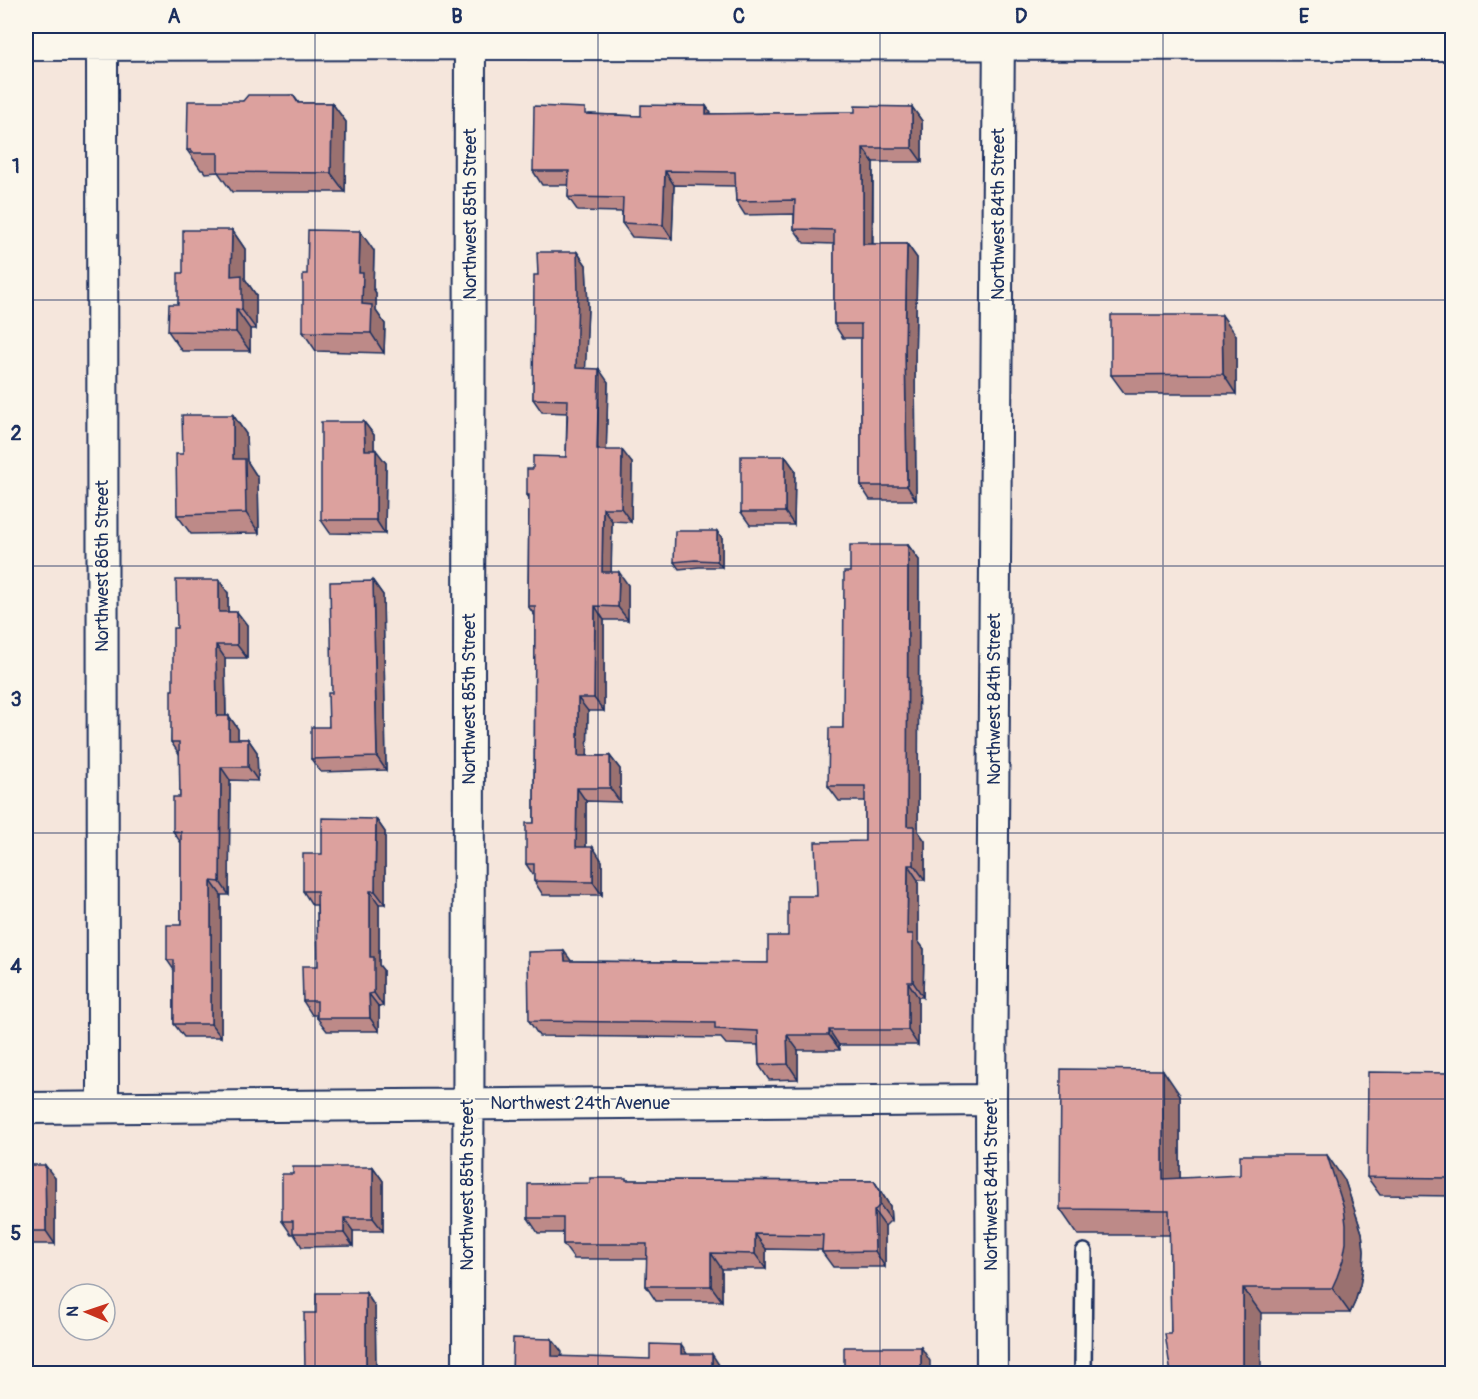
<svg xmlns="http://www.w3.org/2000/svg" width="1478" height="1399" viewBox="0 0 1478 1399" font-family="Pangolin,sans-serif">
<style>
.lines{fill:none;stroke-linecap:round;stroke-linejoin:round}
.service-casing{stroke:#1b2f5e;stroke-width:20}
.minor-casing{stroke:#1b2f5e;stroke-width:34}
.service{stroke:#fbf7ec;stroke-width:15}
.minor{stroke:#fbf7ec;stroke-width:30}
.wall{fill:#bd8a88;stroke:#1b2f5e;stroke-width:1.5}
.shaded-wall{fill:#9a716f;stroke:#1b2f5e;stroke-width:1.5}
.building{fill:#dca19e;stroke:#1b2f5e;stroke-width:1.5}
.grid{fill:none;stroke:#1b2f5e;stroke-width:1.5;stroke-opacity:0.55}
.labels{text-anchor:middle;stroke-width:5;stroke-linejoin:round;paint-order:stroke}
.street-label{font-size:18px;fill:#1b2f5e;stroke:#fbf7ec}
.neatline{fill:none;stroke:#1b2f5e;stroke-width:2}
.grid-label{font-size:20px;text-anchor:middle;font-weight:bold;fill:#1b2f5e}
</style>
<rect width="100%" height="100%" fill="#f5e6dc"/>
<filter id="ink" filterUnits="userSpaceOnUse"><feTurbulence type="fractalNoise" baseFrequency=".0167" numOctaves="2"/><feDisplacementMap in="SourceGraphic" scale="12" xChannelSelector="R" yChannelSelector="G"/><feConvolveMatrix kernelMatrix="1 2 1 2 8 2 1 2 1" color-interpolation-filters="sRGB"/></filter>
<g filter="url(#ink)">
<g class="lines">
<defs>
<path id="service" d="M1083 1374 1084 1252"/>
<path id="minor" d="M102 26 103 1107
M26 45 471 44 1452 45
M26 1108 991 1100
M468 1374 470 26
M992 1374 991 1100 999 26"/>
</defs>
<use href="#service" class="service-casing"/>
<use href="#minor" class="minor-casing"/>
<use href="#service" class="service"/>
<use href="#minor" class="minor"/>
</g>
<path class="wall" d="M293 95 299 103H332L346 122 345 192H232L218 172 205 173 203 170H201L187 150 243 101Z
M706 106 711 114 855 112 912 107 922 121V162H873V244H907L917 258 915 364 916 500H870L861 486V338H843L834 324V244L804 243 794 229V214L745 215 736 201 735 186 674 185 672 239 632 237 622 223V212L578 211 568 197 569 185H542L533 171 589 114 641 116Z
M232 230 245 249V279L256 295V329H250V351H182L168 331 178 304 183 273Z
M374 251 373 288 376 293V311L385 324 384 353 316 351 303 332Z
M577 252 586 265 588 307 585 369 608 382 606 450 632 463 631 522 612 521 611 572 628 585V620H604V711H588L587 756H610L620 769V802L586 801V847L602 861V895H543L534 881V876L526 864 534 823 535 616 528 606 529 498 527 495 533 469 566 457 567 413 542 412 533 399 538 275Z
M1236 335V394H1125L1111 375Z
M233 415 246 434 247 461 258 478 259 533 191 534 177 515 183 454Z
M364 422 374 435V450L386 463 385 534 330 533 321 520Z
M785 456 795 470 794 525H750L741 512Z
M722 538V567H699L679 569 674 562Z
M908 545 919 560 918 831 925 841V880H918V941L924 949 923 997H918V1045H839L840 1050H798V1079L769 1080 759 1065 758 1045 726 1044 721 1038 539 1036 529 1021 572 961 768 963 817 896 865 841V801H839L828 786 843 728 850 572Z
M373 581 383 595 386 770 321 772 311 759 329 727 332 693Z
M228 593V612H237L247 625V658H225L226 716H229L238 729V739H248L257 752 258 781 230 780 229 895H221V1037H184L174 1024V970L167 960 181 925V843L173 831 180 797V755L171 742 177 628Z
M376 819 385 832V904H379V965L383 970V1006L379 1007V1031H327L317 1018V1015H312L303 1001 318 966 317 905H312L303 891 322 854Z
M1452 1073V1196L1380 1195 1367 1177Z
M1180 1095V1178L1345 1181 1362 1233 1364 1251 1363 1268 1360 1285 1355 1302 1350 1313H1261L1171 1334 1170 1235H1078L1060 1209Z
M26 1165 55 1178V1244H26Z
M373 1167 383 1181V1231H353V1246L302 1247 294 1234H291L282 1221 293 1174Z
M627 1180 874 1181 890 1206 891 1220 885 1226V1267H833L822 1252V1250L766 1249V1269H722V1301H656L646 1286 647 1259H574L563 1244V1233H538L528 1218 590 1183Z
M366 1293 375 1307 376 1374H307L305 1370 316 1313Z"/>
<path class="shaded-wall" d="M332 103 346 122 345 192 331 173Z
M706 106 716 120 706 114Z
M912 107 922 121V162L912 148Z
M863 148 873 162 872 258 863 244Z
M665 171 674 185 672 239 663 225Z
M232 230 245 249V279L256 295V329L242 310 231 276Z
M360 231 374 251 373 288 376 293V311L385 324 384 353 371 333 362 304 359 273Z
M907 244 917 258 915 364 916 500 907 486 905 350Z
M577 252 586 265 588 307 585 382 576 368Z
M236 309 250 329V351L236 332Z
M1222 315 1236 335V394L1223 374Z
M599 369 608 382 606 463 597 450Z
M233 415 246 434 247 461 258 478 259 533 246 513 233 459Z
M364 422 374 435V463L365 450Z
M376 450 386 463 385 534 376 520Z
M622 450 632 463 631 522 621 508Z
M785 456 795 470 794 525 785 512Z
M603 508 612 521 611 585 602 572Z
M717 531 722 538V567L717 561Z
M908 545 919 560 918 831 925 841V880L914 865 907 826Z
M619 572 628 585V620L618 607Z
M219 580 228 593V625L219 612Z
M373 581 383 595 386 770 377 757Z
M595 606 604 620V711L594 698Z
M237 612 247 625V658L237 645Z
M216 645 225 658 226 730 217 716Z
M26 696V697L27 847 26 845Z
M578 698 588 711 587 769 578 756Z
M229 716 238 729V752L229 739Z
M248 739 257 752 258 781 248 767Z
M610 756 620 769V802L610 788Z
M221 767 230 780 229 895 220 882Z
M577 788 586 801V860L576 847Z
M376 819 385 832V904L375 891Z
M593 847 602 861V895L593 882Z
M908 865 918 880V941L924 949 923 997 913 982 907 934Z
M211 881 221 895V1037L211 1024Z
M370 891 379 904V965L383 970V1006L374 993 370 957Z
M564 951 575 966 565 961Z
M908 982 918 997V1045L908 1030Z
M369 994 379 1007V1031L370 1018Z
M829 1030 839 1045 840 1050 829 1035Z
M787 1035 798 1050V1079L788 1064Z
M1163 1070 1180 1095V1204L1163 1179Z
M1449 1110 1452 1114V1183L1449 1178Z
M1327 1155 1345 1181 1362 1233 1364 1251 1363 1268 1360 1285 1355 1302 1350 1313 1332 1288Z
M45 1165 55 1178V1244L46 1231Z
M373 1167 383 1181V1231L373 1218Z
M874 1181 890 1206 891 1220 880 1205Z
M874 1211 885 1226V1267L875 1251Z
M344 1218 353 1231V1246L344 1233Z
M755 1234 766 1249V1269L755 1254Z
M711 1253 722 1269V1301L711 1286Z
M1243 1288 1261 1313V1374H1243Z
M366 1293 375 1307 376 1374H369L366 1370Z
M552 1339 562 1352 561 1369 552 1356Z
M681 1345 690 1358 681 1354Z
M921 1347 930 1361V1374H921Z
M712 1354 721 1368V1374H712Z"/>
<path class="building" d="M248 95H293L298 103H332L331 173 218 172V153H191V150H187L188 101H243Z
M641 105 706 106V114L855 112V106L912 107V148H863V244H907L905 350 907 486H861V324H834V230L794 229 795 200 736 201 735 172 665 171 663 225 622 223 623 198 568 197 569 171H533L534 106 585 108V114L641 116Z
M183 230H232L231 276 242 275V310L236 309V332L168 331 169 304H178V273H183Z
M308 230 360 231 359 273H363L362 304 372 305 371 333 303 332V274H307Z
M537 252H577L578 293 576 368 599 369 597 450H622L621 508H603L602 572H619L618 607 595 606 594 698H578V756H610V788H577L576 847H593V882L534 881V864H526V823H534L535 606H528L529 495H527V469H533V456L566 457 568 400 533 399 534 275H538Z
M1111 315H1222L1223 374 1111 375Z
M182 415H233V459H245L246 513 177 515 176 454H183Z
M321 422H364L365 450H376V520H321Z
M741 456H785V512H741Z
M675 531H717V561L695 560 674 562Z
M850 545H908L907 826H914V865H908L907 934H913V982H908V1030H829V1035H787L788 1064 759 1065 758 1031 715 1029V1023L529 1021 528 952 564 951 565 961 768 963V936H788V896H817L815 842 865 841V786H828L829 728H843L844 572H850Z
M176 580H219V612H237V645H216L217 716H229V739H248V767H221L220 882 211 881V1024H174V960H167V925H181V832L173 831V797H180L179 742H171V690H173V628H177Z
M373 581 377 757 311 759V727H329L328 693H332L330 582Z
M322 818 376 819 375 891H370V957H374V993L369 994 370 1018H317V1001H303L302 966H318L317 891H303V854H322Z
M1061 1069 1163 1070V1179L1240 1175V1155H1327L1344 1208 1346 1225V1243L1343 1260 1337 1277 1332 1288H1243V1374H1171L1165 1334H1171L1169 1210 1060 1209Z
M1368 1072 1452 1073V1110H1449V1178L1367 1177Z
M26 1165H45L46 1231H26Z
M293 1167H373V1218H344V1233H293V1221H282V1174H293Z
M590 1178H626V1180L874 1181 880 1191V1205L874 1211 875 1251 822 1252 823 1235 755 1234V1254L711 1253V1286H646L647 1244H563V1218H528V1184L590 1183Z
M316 1293H366V1370H305L304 1313H316Z
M513 1338 552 1339V1356L650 1359V1344L681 1345V1354H712V1374H512Z
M844 1347H921V1374H844Z"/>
</g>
<path class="grid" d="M315 26V1374M598 26V1374M880 26V1374M1163 26V1374M26 300H1452M26 566H1452M26 833H1452M26 1099H1452"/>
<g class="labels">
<g class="street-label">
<text transform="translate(470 214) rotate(-90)" y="6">Northwest 85th Street</text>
<text transform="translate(998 214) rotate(-90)" y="6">Northwest 84th Street</text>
<text transform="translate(102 566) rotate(-90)" y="6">Northwest 86th Street</text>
<text transform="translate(469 699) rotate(-90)" y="6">Northwest 85th Street</text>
<text transform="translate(994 699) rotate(-90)" y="6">Northwest 84th Street</text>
<text x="580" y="1109">Northwest 24th Avenue</text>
<text transform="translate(467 1185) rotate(-90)" y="6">Northwest 85th Street</text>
<text transform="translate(991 1185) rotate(-90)" y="6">Northwest 84th Street</text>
</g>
</g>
<rect width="1478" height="1399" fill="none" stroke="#fbf7ec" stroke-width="66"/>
<g transform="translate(87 1312) rotate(272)"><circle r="28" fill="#fbf7ec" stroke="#a1a7b3" stroke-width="1.5"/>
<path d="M0-4.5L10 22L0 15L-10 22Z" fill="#c8321e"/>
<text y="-9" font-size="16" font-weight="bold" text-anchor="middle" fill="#1b2f5e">N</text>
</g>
<rect x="33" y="33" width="1412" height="1333" class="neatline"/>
<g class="grid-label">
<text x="174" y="23">A</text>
<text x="457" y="23">B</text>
<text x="739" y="23">C</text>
<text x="1021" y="23">D</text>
<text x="1304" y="23">E</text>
<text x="16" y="173">1</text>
<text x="16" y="440">2</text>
<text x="16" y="706">3</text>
<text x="16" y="973">4</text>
<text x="16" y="1240">5</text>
</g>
</svg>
